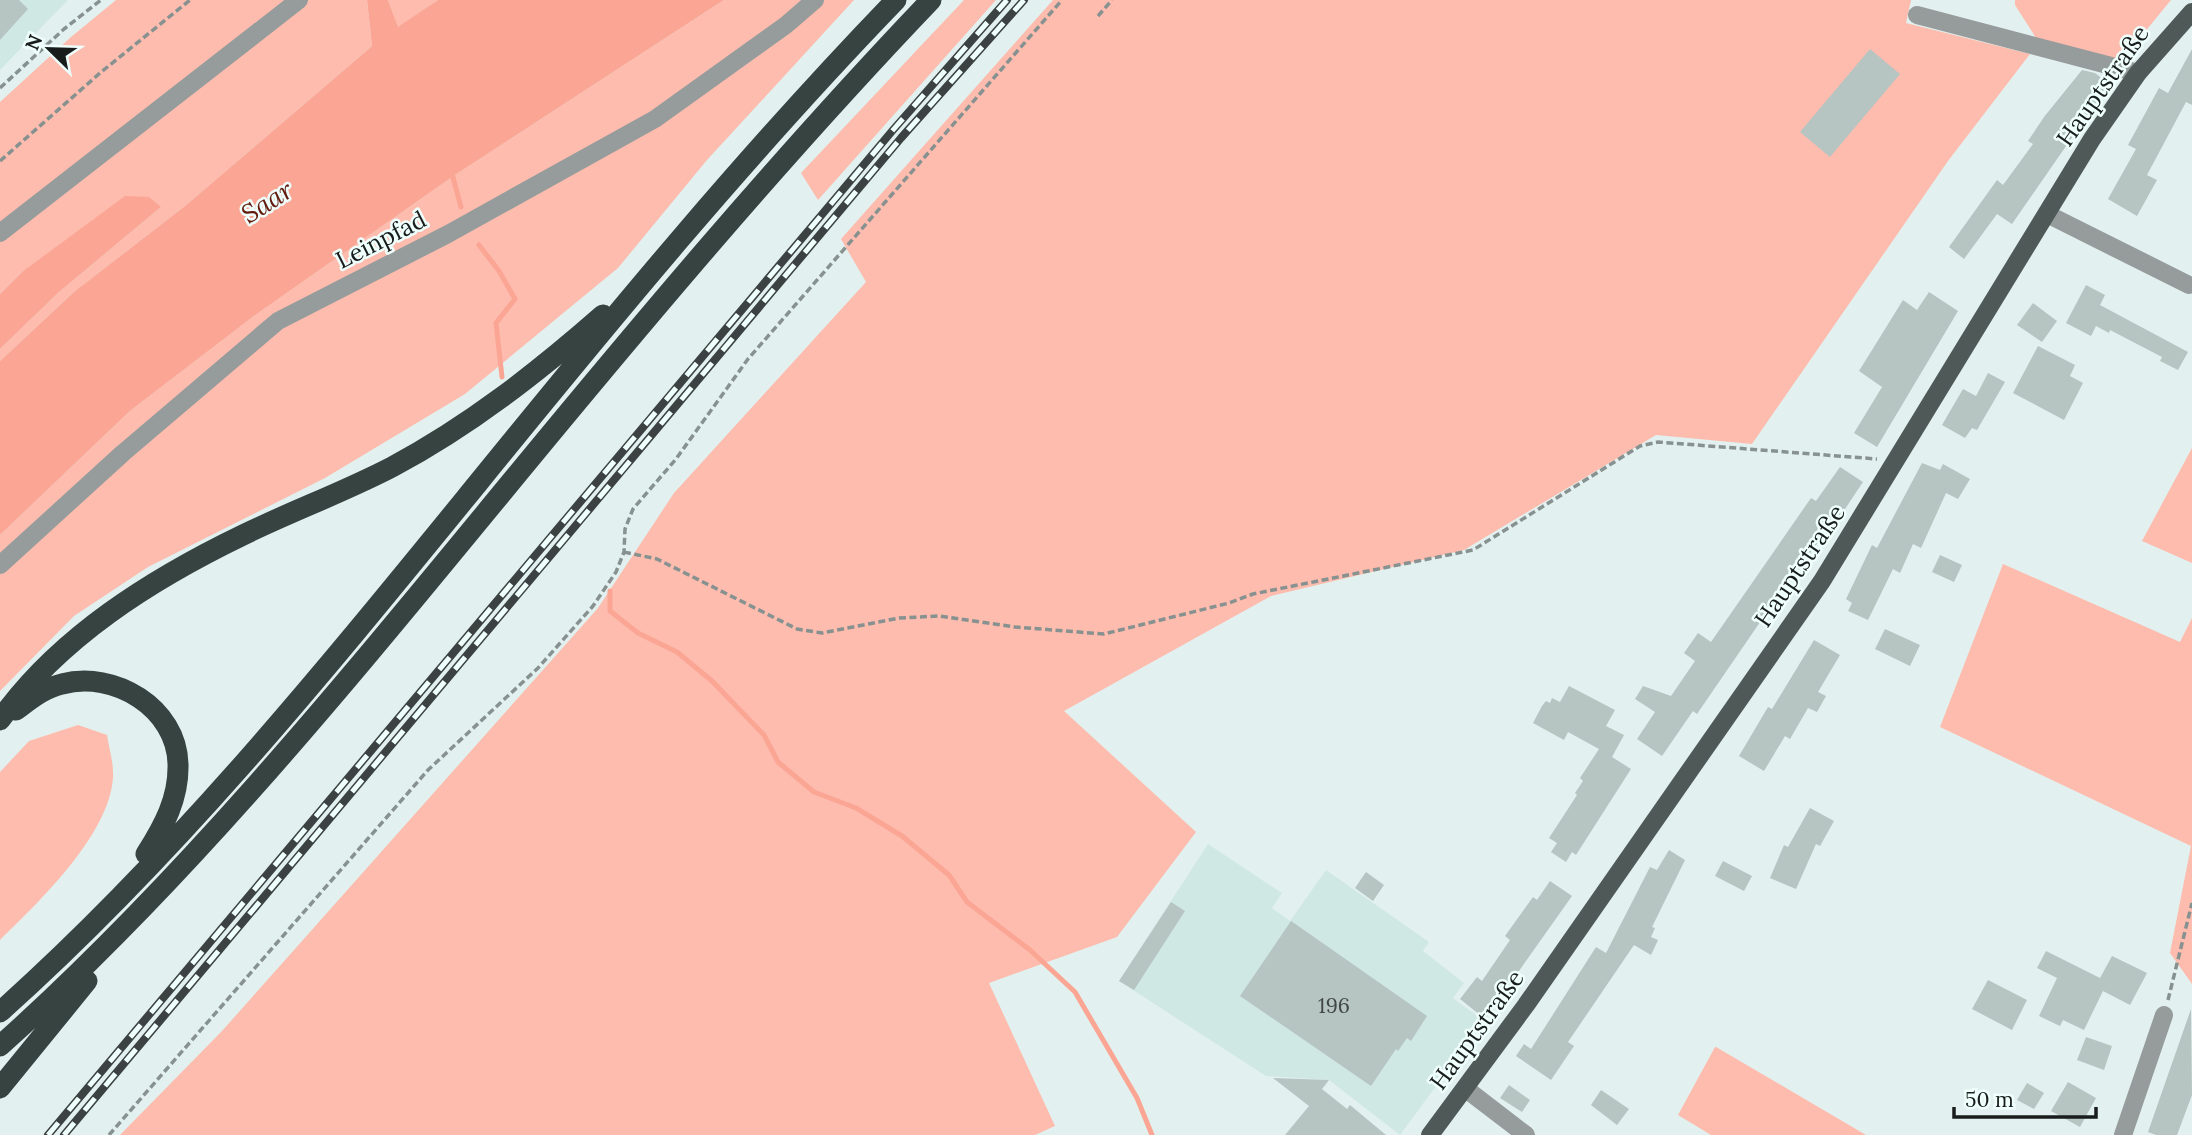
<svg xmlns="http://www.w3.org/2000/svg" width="2192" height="1135" viewBox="0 0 2192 1135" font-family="Lora,serif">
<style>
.built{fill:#d0e8e4}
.green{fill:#fdbcae}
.water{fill:#fba694}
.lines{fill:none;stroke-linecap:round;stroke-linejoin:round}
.stream{stroke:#fba694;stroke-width:5}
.building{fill:#b6c4c2}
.path{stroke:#879190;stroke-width:3.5;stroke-dasharray:7 3.5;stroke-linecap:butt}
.minor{stroke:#969c9b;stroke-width:18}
.major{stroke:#4f5a58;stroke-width:18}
.highway{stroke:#374341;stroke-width:21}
.rail-casing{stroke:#3b4241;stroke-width:8}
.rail{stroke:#effffc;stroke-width:5;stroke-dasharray:16;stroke-linecap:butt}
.labels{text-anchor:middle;stroke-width:5;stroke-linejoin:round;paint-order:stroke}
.number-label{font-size:21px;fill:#404746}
.street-label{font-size:24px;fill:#181d1c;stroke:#effffc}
.water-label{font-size:26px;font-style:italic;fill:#63190c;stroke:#effffc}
</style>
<rect width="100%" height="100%" fill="#e2f1ef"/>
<path class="built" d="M0 0H68L0 70Z
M1208 844 1282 893 1272 908 1290 921 1326 870 1429 942 1423 951 1464 983 1453 998 1484 1021 1400 1135 1329 1080 1266 1076 1119 981Z"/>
<path class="green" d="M116 0H367L372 46 185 206 75 291 0 361V349L58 293 161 207 22 272 0 294V102L71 37Z
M388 0H438L398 28Z
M724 0H854L707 160 618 268 465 394 325 478 148 567 74 616 0 691V535L130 411 254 316 455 175Z
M964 0H996L818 200 801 173Z
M1053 0H1911L1906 23 2030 54 1948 161 1752 444 1656 435 1464 550 1271 596 1064 711 1196 832 1117 937 989 983 1055 1126 1035 1135H120L222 1031 598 608 674 493 866 282 841 239Z
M2015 0H2171L2121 61 2036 38 2015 5Z
M2192 448V563L2142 541Z
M2003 564 2180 642 2192 618V984L2170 953 2191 846 1940 727Z
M78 725 107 735C109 748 114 764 113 778 109 835 39 902 0 940V772L29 741Z
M1715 1047H1716L1866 1135H1711L1678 1115Z"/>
<path class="water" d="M367 0H388L398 27 438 0H724L455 175 254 316 130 411 0 535V361L75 291 185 206 372 46Z
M125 196 149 197 161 207 58 293 0 349V294L22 272Z"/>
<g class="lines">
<path class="stream" d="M451 170 461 207
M479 245 499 271 515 299 496 323 502 377
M610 591V611L638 633 677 652 712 681 764 735 778 762 814 792 856 808 902 836 949 875 967 902 1030 950 1075 992 1137 1098 1152 1135"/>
</g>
<path class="building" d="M0 0H19L28 9 0 40Z
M1870 49 1900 74 1830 157 1800 132Z
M2192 49V105L2186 102 2147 175 2157 180 2137 216 2108 199 2136 149 2128 145 2159 88 2168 93Z
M2082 70 2095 73 2109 84 2012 224 1997 214 1964 259 1949 247 1997 180 2003 185 2033 144 2028 141 2044 117Z
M2086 285 2105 295 2100 305 2188 352 2178 370 2160 361 2162 357 2110 330 2109 333 2096 326 2091 336 2066 323Z
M1929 292 1958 311 1877 447 1854 433 1882 387 1859 371 1903 300 1917 310Z
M2033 303 2057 321 2042 342 2017 325Z
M2038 346 2075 365 2070 376 2083 383 2064 420 2013 393Z
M1988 373 2005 382 1977 430 1972 428 1965 438 1942 425 1963 389 1976 396Z
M1922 463 1940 470 1943 464 1970 479 1958 499 1946 493 1921 548 1913 544 1900 573 1893 569 1868 620 1848 611 1852 603 1846 599 1872 545 1877 548Z
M1840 467 1863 482 1827 536 1824 534 1767 612 1697 714 1693 711 1662 756 1637 739 1655 712 1635 699 1643 686 1671 696 1695 661 1684 653 1698 633 1711 642 1811 498 1816 501Z
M1940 555 1962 565 1954 582 1932 572Z
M1885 629 1920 645 1910 666 1875 649Z
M1814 640 1840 655 1818 692 1826 696 1817 712 1808 708 1790 739 1785 736 1764 771 1739 756 1768 707 1772 709Z
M1569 686 1615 710 1606 726 1624 735 1612 757 1631 769 1576 855 1572 852 1566 862 1551 852 1557 843 1549 838 1577 795 1575 793 1583 781 1580 778 1599 749 1568 732 1564 740 1533 723 1542 706 1546 701 1550 703 1552 698 1560 702Z
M1810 808 1834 821 1820 846 1816 844 1796 889 1770 878 1784 845 1788 847Z
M1669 850 1685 860 1652 927 1655 928 1651 937 1658 940 1651 955 1634 945 1568 1042 1574 1046 1551 1080 1516 1056 1524 1044 1531 1049 1596 947 1606 953 1650 867 1657 870Z
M1723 861 1752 876 1744 891 1715 876Z
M1366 872 1384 885 1373 901 1355 888Z
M1550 881 1572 896 1485 1019 1460 999 1477 977 1482 981 1510 940 1505 936 1533 897 1537 900Z
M1171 902 1185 911 1134 990 1119 981Z
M1291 921 1427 1016 1411 1041 1407 1038 1398 1051 1396 1049 1371 1086 1240 996Z
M2046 951 2100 978 2112 956 2147 973 2130 1005 2103 991 2084 1030 2063 1020 2060 1026 2039 1016 2057 978 2037 968Z
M1988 980 2027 1000 2012 1030 1972 1009Z
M2191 1009 2192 1095 2177 1135H2156L2148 1132Z
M2086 1037 2112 1046 2104 1070 2077 1060Z
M1273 1078 1329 1080 1322 1089 1347 1109 1350 1105 1386 1135H1285L1309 1106Z
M2068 1082 2096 1098 2080 1127 2051 1111Z
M2027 1083 2044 1093 2034 1109 2017 1100Z
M1509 1085 1530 1100 1522 1112 1500 1098Z
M1601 1090 1629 1109 1617 1125 1591 1105Z"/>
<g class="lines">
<path class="path" d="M1098 16 1112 0
M0 88 64 29 101 0
M0 161 100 73 190 0
M624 552 657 559 797 629 822 633 899 618 939 616 1015 627 1104 634 1229 603 1253 594 1473 550 1640 446 1658 442 1877 459
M2168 1000 2192 903
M109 1135 428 770 538 668 593 606 616 572 624 552 625 529 633 509 676 459 748 359 1062 0"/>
<path class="minor" d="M1917 15 2138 73
M2047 214 2189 285
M0 233 299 0
M0 565 123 453 278 321 448 234 655 119 786 25 815 0
M1466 1089 1526 1135
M2123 1135 2164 1015"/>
<path class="major" d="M1430 1135 1526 1005 1822 581 2092 139 2138 73 2192 12"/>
<path class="highway" d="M16 710C31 699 44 688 62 684 114 670 177 708 178 764 179 798 164 826 146 854
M0 720C59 637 152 579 243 535 292 511 344 492 392 467 469 426 538 372 603 315
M0 1012C177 854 328 667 478 483 612 318 748 153 896 0
M0 1046C186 879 343 686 501 494 640 325 780 158 931 0
M0 1088 87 981"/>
<defs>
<path id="rail" d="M48 1135 893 130 1007 0
M64 1135 901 138 1024 0"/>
</defs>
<use href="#rail" class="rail-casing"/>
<use href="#rail" class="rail"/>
</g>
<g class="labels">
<g class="number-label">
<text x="1334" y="1013">196</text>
</g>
<g class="street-label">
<text transform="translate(2103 86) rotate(-55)" y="8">Hauptstraße</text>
<text transform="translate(381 240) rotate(-27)" y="8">Leinpfad</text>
<text transform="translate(1800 566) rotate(-56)" y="8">Hauptstraße</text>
<text transform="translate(1477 1030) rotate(-54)" y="8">Hauptstraße</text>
</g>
<g class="water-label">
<text transform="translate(267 202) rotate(-32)" y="9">Saar</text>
</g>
</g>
<g transform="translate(49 49) rotate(293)" stroke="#effffc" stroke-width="5" paint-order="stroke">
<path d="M0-5L12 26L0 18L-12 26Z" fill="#181d1c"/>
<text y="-10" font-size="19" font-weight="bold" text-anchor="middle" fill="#181d1c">N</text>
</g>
<path d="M1954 1107v10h142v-10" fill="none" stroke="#181d1c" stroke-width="3.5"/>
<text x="1965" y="1107" font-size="21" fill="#181d1c" stroke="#effffc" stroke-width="5" paint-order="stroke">50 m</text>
</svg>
